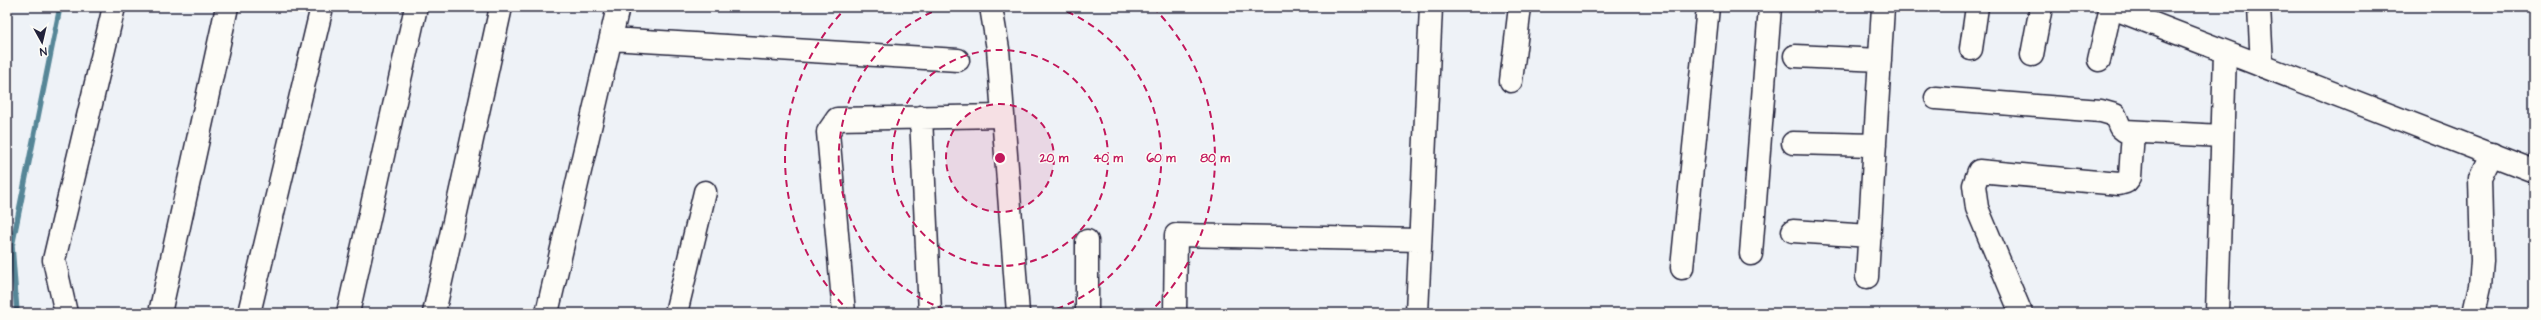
<svg xmlns="http://www.w3.org/2000/svg" width="2541" height="320" viewBox="0 0 2541 320" font-family="'Architects Daughter',sans-serif">
<style>
.lines{fill:none;stroke-linecap:round;stroke-linejoin:round}
.stream{stroke:#568697;stroke-width:5.5}
.minor-casing{stroke:#22223b;stroke-width:25}
.tertiary-casing{stroke:#22223b;stroke-width:25}
.minor{stroke:#fdfcf7;stroke-width:22}
.tertiary{stroke:#fdfcf7;stroke-width:22}
.ring{fill:none;stroke:#c2185b;stroke-width:2;stroke-dasharray:7 5}
.centre{fill:#c2185b;stroke:#fdfcf7;stroke-width:2}
.ring-label{font-size:12px;text-anchor:middle;font-weight:bold;fill:#c2185b;stroke:#fdfcf7;stroke-width:3;stroke-linejoin:round;paint-order:stroke}
</style>
<rect width="100%" height="100%" fill="#eef2f7"/>
<filter id="ink" filterUnits="userSpaceOnUse"><feTurbulence type="fractalNoise" baseFrequency=".025" numOctaves="2"/><feDisplacementMap in="SourceGraphic" scale="8" xChannelSelector="R" yChannelSelector="G"/><feConvolveMatrix kernelMatrix="1 2 1 2 8 2 1 2 1" color-interpolation-filters="sRGB"/></filter>
<g filter="url(#ink)">
<g class="lines">
<path class="stream" d="M17 313 12 246 60 7"/>
<defs>
<path id="minor" d="M991 7 998 49 1018 313
M2259 7 2262 66
M611 39 958 60
M1971 49 1977 7
M2032 55 2041 7
M1795 56 1880 60
M2099 60 2111 7
M1511 81 1520 7
M1936 98 2101 111 2115 115 2120 127 2125 131 2222 136
M921 117 930 313
M1793 143 1875 145
M1793 231 1870 236
M1087 241V313
M1751 254 1770 7
M1682 268 1708 7
M1867 277 1883 7
M66 313 54 260 114 7
M160 313 227 7
M249 313 322 7
M348 313 416 7
M434 313 501 7
M547 313 618 7
M676 313 705 192
M844 313 828 132 837 119 1003 116
M1175 313 1176 235 1420 240
M1417 313 1431 7
M2021 313 1977 208 1974 185 1979 171 2119 184 2126 182 2130 177 2133 132
M2217 313 2225 53
M2474 313 2480 286 2482 261 2480 178 2492 154"/>
<path id="tertiary" d="M2110 7 2534 171"/>
</defs>
<use href="#minor" class="minor-casing"/>
<use href="#tertiary" class="tertiary-casing"/>
<use href="#minor" class="minor"/>
<use href="#tertiary" class="tertiary"/>
</g>
</g>
<circle cx="1000" cy="158" r="54" fill="#c2185b" fill-opacity=".12"/>
<g class="ring">
<circle cx="1000" cy="158" r="54"/>
<circle cx="1000" cy="158" r="108"/>
<path d="M956 313A161 161 0 0 1 944 7M1056 7A161 161 0 0 1 1044 313"/>
<path d="M851 313A215 215 0 0 1 847 7M1153 7A215 215 0 0 1 1149 313"/>
</g>
<circle cx="1000" cy="158" r="6" class="centre"/>
<g class="ring-label">
<text x="1054" y="162">20 m</text>
<text x="1108" y="162">40 m</text>
<text x="1161" y="162">60 m</text>
<text x="1215" y="162">80 m</text>
</g>
<rect width="2541" height="320" fill="none" stroke="#fdfcf7" stroke-width="24"/>
<rect x="12" y="12" width="2517" height="296" fill="none" stroke="#22223b" stroke-width="1.5" filter="url(#ink)"/>
<g transform="translate(42 42) rotate(172)" stroke="#fdfcf7" stroke-width="3" paint-order="stroke">
<path d="M0-3L7 15L0 10L-7 15Z" fill="#22223b"/>
<text y="-6" font-size="11" font-weight="bold" text-anchor="middle" fill="#22223b">N</text>
</g>
</svg>
